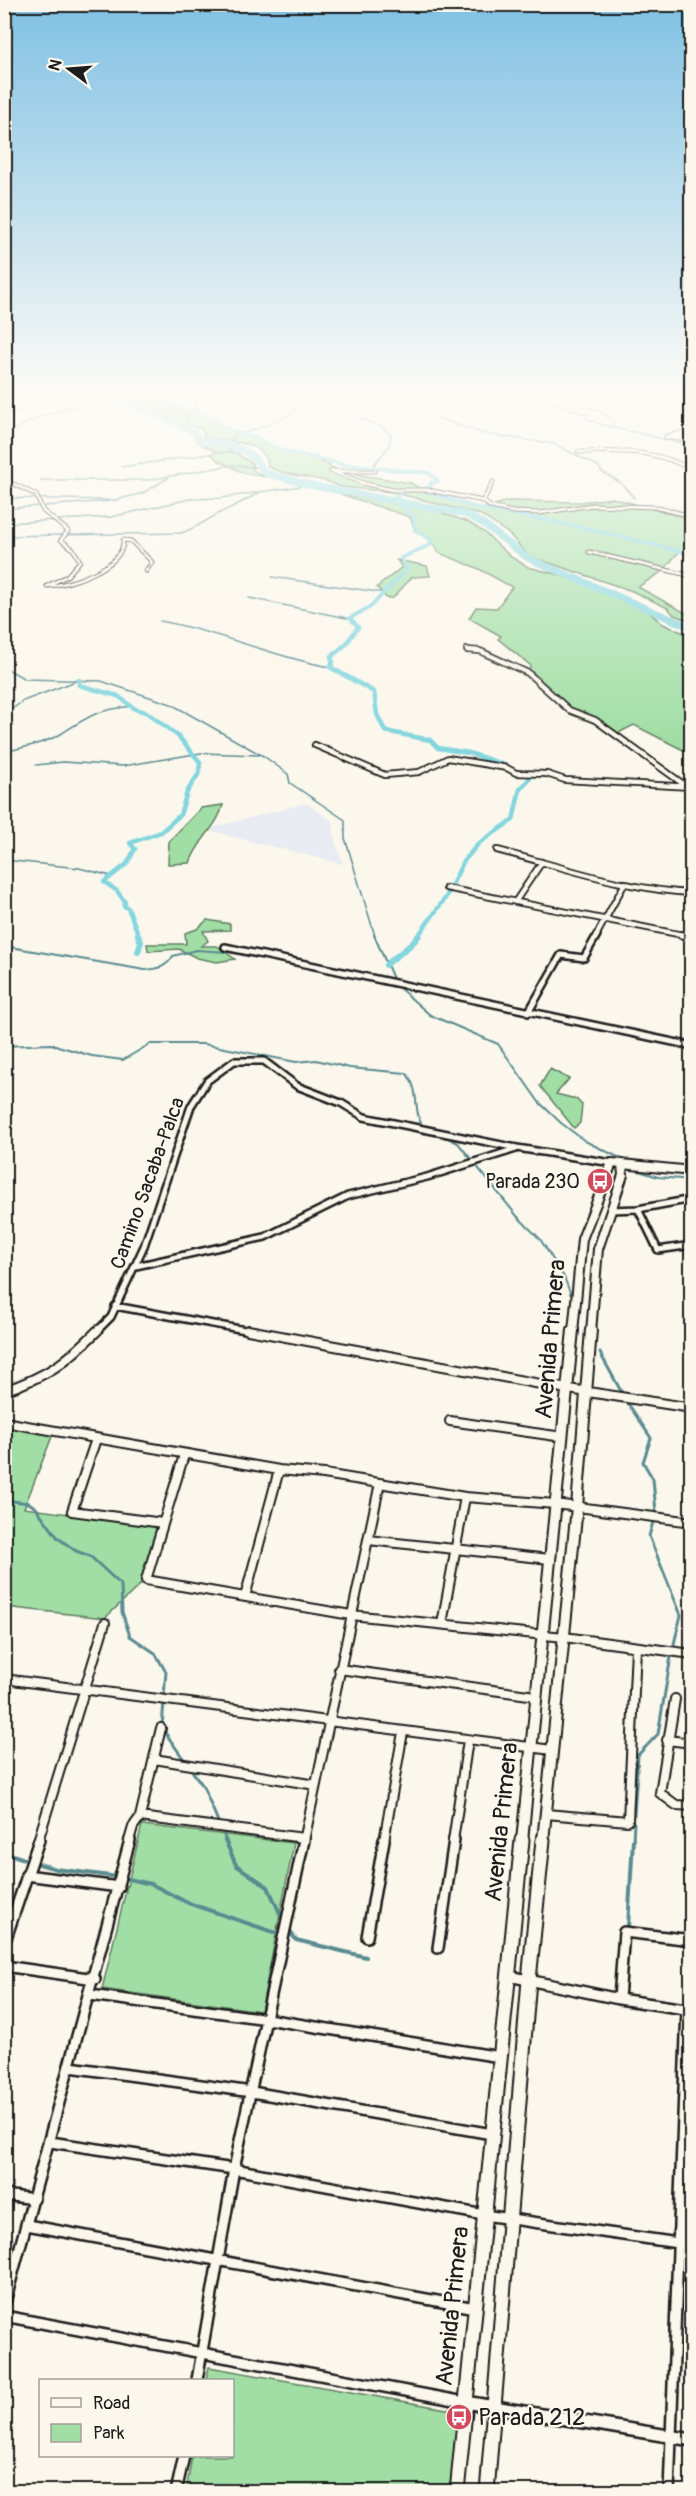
<svg xmlns="http://www.w3.org/2000/svg" width="696" height="2496" viewBox="0 0 696 2496" font-family="Pangolin,sans-serif">
<style>
.built{fill:#e8ebf1}
.green{fill:#a1dea5;stroke:#5e7d60;stroke-width:1.5}
.lines{fill:none;stroke-linecap:round;stroke-linejoin:round}
.stream-far3{stroke:#5a8b90;stroke-width:1.5}
.stream-far2{stroke:#5a8b90;stroke-width:2}
.stream-far1{stroke:#5a8b90;stroke-width:3}
.stream{stroke:#5a8b90;stroke-width:4}
.canal-far2{stroke:#84d5de;stroke-width:4}
.canal-far1{stroke:#84d5de;stroke-width:4.5}
.canal{stroke:#84d5de;stroke-width:6}
.river{stroke:#84d5de;stroke-width:7}
.minor-far4-casing{stroke:#1c1c1c;stroke-width:5}
.minor-far3-casing{stroke:#1c1c1c;stroke-width:8}
.minor-far2-casing{stroke:#1c1c1c;stroke-width:10}
.minor-far1-casing{stroke:#1c1c1c;stroke-width:12}
.minor-casing{stroke:#1c1c1c;stroke-width:14}
.tertiary-far1-casing{stroke:#1c1c1c;stroke-width:7}
.tertiary-casing{stroke:#1c1c1c;stroke-width:16}
.secondary-far2-casing{stroke:#1c1c1c;stroke-width:12}
.secondary-far1-casing{stroke:#1c1c1c;stroke-width:14}
.secondary-casing{stroke:#1c1c1c;stroke-width:17}
.minor-far4{stroke:#fbf7ec;stroke-width:3}
.minor-far3{stroke:#fbf7ec;stroke-width:4.5}
.minor-far2{stroke:#fbf7ec;stroke-width:5}
.minor-far1{stroke:#fbf7ec;stroke-width:8}
.minor{stroke:#fbf7ec;stroke-width:9}
.tertiary-far1{stroke:#fbf7ec;stroke-width:4.5}
.tertiary{stroke:#fbf7ec;stroke-width:11}
.secondary-far2{stroke:#fbf7ec;stroke-width:8}
.secondary-far1{stroke:#fbf7ec;stroke-width:10}
.secondary{stroke:#fbf7ec;stroke-width:13}
.labels{text-anchor:middle;stroke-width:4.5;stroke-linejoin:round;paint-order:stroke}
.poi-label{font-size:20px;fill:#1c1c1c;stroke:#fbf7ec;text-anchor:end}
.street-label{font-size:20px;fill:#1c1c1c;stroke:#fbf7ec}
.near-street-label{font-size:24px;fill:#1c1c1c;stroke:#fbf7ec}
.near-poi-label{font-size:24px;fill:#1c1c1c;stroke:#fbf7ec;text-anchor:start}
</style>
<rect width="100%" height="100%" fill="#fbf7ec"/>
<filter id="ink" filterUnits="userSpaceOnUse"><feTurbulence type="fractalNoise" baseFrequency=".0167" numOctaves="2"/><feDisplacementMap in="SourceGraphic" scale="12" xChannelSelector="R" yChannelSelector="G"/><feConvolveMatrix kernelMatrix="1 2 1 2 8 2 1 2 1" color-interpolation-filters="sRGB"/></filter>
<g filter="url(#ink)">
<path class="built" d="M306 803 333 822 335 842 343 864 210 831 215 827Z"/>
<path class="green" d="M101 389H127L171 406 196 410 233 432 257 438 280 450 314 458 342 472 411 483 426 492 470 507 480 509 508 501 580 502 613 498 674 515 691 517V549L686 548 677 554 663 571 638 587 691 616V621L674 615 668 608 632 591 529 556 509 534 481 515 392 492 341 487 326 481 284 473 268 467C268 440 226 441 207 439L204 437 203 430 160 413C153 405 115 395 101 389Z
M197 442 224 446 252 463 254 471 266 477 244 473 217 460 211 454 215 451Z
M340 494 436 511 468 522 484 532 511 557 528 567 564 576 645 609 663 624 691 636V754L634 725 618 733 599 719 573 709 530 670V665L498 639 501 636 469 618 476 607 497 608 512 587 477 568 439 553 430 539 415 530 410 517Z
M397 560 427 566 430 576 412 577 393 598H386L377 587 402 567Z
M223 805C218 826 197 841 190 863L168 864 169 841 201 808Z
M207 920 230 924V930L203 931 208 941 201 946H217L235 959 217 962 197 958 179 949 148 951 147 944H186L185 933 197 929Z
M550 1069 569 1079 556 1094 576 1099 582 1105 580 1123 574 1128 540 1086Z
M4 1426 53 1434 24 1508 157 1526 141 1584 105 1618 5 1607Z
M142 1825 294 1843 261 2011 102 1989Z
M209 2367 452 2410 459 2422 454 2491 186 2492 192 2456H232V2380H206Z"/>
<g class="lines">
<path class="stream-far3" d="M483 389 522 391 587 415 585 418 599 424 692 446
M567 389 584 406 600 411 613 422 612 426
M655 389 667 397 692 404
M4 417 38 401 53 389
M360 418 382 427 391 435 389 446 374 465 376 468
M437 418 485 434 554 444 598 466 602 472 621 483 634 498
M183 425 190 414 199 410 193 404 202 389
M4 436C40 413 78 402 120 399
M238 445 232 438 234 436C261 428 288 420 309 399V389
M121 467 223 452 250 453
M40 480H148L233 465 262 468
M4 498 109 500
M14 508 112 501 143 493 168 478
M4 523 111 517 190 499 221 498 308 485
M4 536 181 533C196 528 203 523 216 515 231 507 246 501 260 492
M272 577 385 593
M249 598 351 619
M160 621C218 631 272 657 330 667
M4 667 25 679 101 681 171 704 265 757 288 774 290 783 345 820V838L375 936
M4 715 23 701 76 681
M4 752C22 748 42 744 59 735 89 716 96 710 133 706
M36 765 63 762 123 766 201 753 259 755
M4 860 79 868 111 876"/>
<path class="stream-far2" d="M374 935 394 981
M4 946 145 970C157 969 167 967 173 956L196 950 242 953
M397 986 430 1015 498 1044 539 1102 561 1123 585 1141 626 1161
M4 1046 51 1044 92 1056 123 1060 150 1044H204L296 1062 316 1060 350 1068 406 1073C421 1090 412 1110 423 1127
M442 1135 458 1143 517 1216 540 1239 564 1277 571 1295
M636 1170 658 1177 692 1180"/>
<path class="stream-far1" d="M600 1353 622 1393
M627 1402 651 1438 643 1462 653 1479 656 1512 649 1536 681 1615 673 1648
M4 1500 29 1503 36 1508 58 1538 76 1551 90 1556 121 1585 122 1612 130 1636 155 1653 166 1672 164 1696
M162 1726 164 1702
M164 1731 185 1761
M190 1768 203 1786 219 1824
M634 1815 638 1755 658 1734 671 1656
M221 1829 226 1841
M633 1841 634 1823"/>
<path class="stream" d="M225 1840 236 1865 268 1887 283 1920
M4 1852 30 1861
M36 1863 56 1869 118 1877
M124 1878 151 1884 188 1903 282 1935
M628 1927 633 1840
M289 1930 296 1940 366 1957"/>
<path class="canal-far2" d="M127 389 171 406 196 410 233 432 257 438 280 450 346 465 429 473 438 481 431 483 430 488 395 493 405 510 414 516 415 530 430 539 432 544 401 558 407 568 404 572 370 607 350 618 358 627 357 629
M430 488 429 492 473 507 580 527 692 554"/>
<path class="canal-far1" d="M358 627 346 644 331 657 333 662 330 667 374 692 377 714 385 731 430 740 438 748 469 753 502 764 507 769
M79 680V685L118 696 135 709 146 712 178 736 200 762 199 773 187 792 180 815 161 832 130 843 135 849 127 864 104 882 117 891 125 902 124 906 128 908 139 936
M418 936 446 897 463 862 479 843 513 820 520 789 531 777 529 774"/>
<path class="canal" d="M138 952 141 942 138 935
M386 965C396 955 413 946 419 935"/>
<path class="river" d="M98 389 191 429 201 441C229 444 251 446 265 473L314 486 465 514 482 523 528 558 692 628"/>
<defs>
<path id="minor-far4" d="M578 452C615 451 660 449 692 471
M375 471H331L366 484 393 490H428L483 501 491 507 513 512 540 513 593 505 654 507 692 516
M4 479 36 495 43 511 68 531 61 540 73 549 80 561 67 576 47 586C68 586 125 567 123 540L131 541 152 562 146 571
M483 501 493 482
M589 552 692 576"/>
<path id="minor-far3" d="M467 650 480 651 528 673 569 710 595 720 686 786
M315 745 385 775 419 772 448 758 507 768 516 773 547 774 565 780 692 787
M497 850C560 866 626 890 692 893
M446 888 688 936
M515 902 542 862
M596 936 625 883"/>
<path id="minor-far2" d="M681 935 692 937
M225 947 692 1046
M528 1013 561 955 584 958 597 935
M638 1209 658 1250 692 1245
M611 1210 638 1209 692 1199
M136 1266 265 1237 348 1196 427 1177 516 1149
M115 1306 256 1332
M96 1332 111 1317 144 1246 191 1106 207 1081 234 1061H264L297 1086 341 1103 364 1117 517 1148 612 1163"/>
<path id="minor-far1" d="M248 1330 562 1388 692 1408
M4 1391C49 1375 64 1364 98 1330
M450 1421 563 1437
M4 1422 279 1470 324 1474 465 1497 555 1504 692 1522
M96 1439 72 1511 163 1523
M184 1455 146 1580 351 1615 564 1637 692 1654
M368 1540 550 1559
M245 1597 279 1470
M442 1624 465 1497
M339 1669 536 1696
M4 1679 552 1750
M675 1699 660 1793 676 1805 692 1806
M667 1740 692 1743
M154 1759 316 1785
M546 1814 628 1821 636 1648
M140 1817 304 1838
M38 1841 105 1623
M129 1841 133 1827 140 1817 161 1728
M304 1841 380 1483
M384 1841 403 1732
M453 1841 468 1740"/>
<path id="minor" d="M26 1875 119 1887
M367 1937 384 1840
M4 1944 39 1840
M438 1948 454 1840
M4 1966 95 1979
M509 1976 619 1999 692 2010
M90 1995 267 2019 500 2057
M619 1999 624 1932 692 1940
M70 2067 252 2092 492 2134
M50 2142 234 2169 484 2215 692 2245
M4 2195 34 2199
M27 2225 475 2308
M4 2306 130 1840
M4 2316 465 2402
M197 2380 234 2169 304 1840
M176 2492 184 2456
M669 2492 687 2009"/>
<path id="tertiary-far1" d="M667 437 692 431
M667 437 692 439"/>
<path id="tertiary" d="M465 2402 692 2440"/>
<path id="secondary-far2" d="M573 1332 582 1239 612 1163 692 1171
M591 1332 598 1249 623 1175 622 1164"/>
<path id="secondary-far1" d="M522 1841 573 1330
M543 1841 577 1507 591 1330"/>
<path id="secondary" d="M457 2492 522 1840
M487 2492 529 1980 543 1840"/>
</defs>
<use href="#minor-far4" class="minor-far4-casing"/>
<use href="#minor-far3" class="minor-far3-casing"/>
<use href="#minor-far2" class="minor-far2-casing"/>
<use href="#minor-far1" class="minor-far1-casing"/>
<use href="#minor" class="minor-casing"/>
<use href="#tertiary-far1" class="tertiary-far1-casing"/>
<use href="#tertiary" class="tertiary-casing"/>
<use href="#secondary-far2" class="secondary-far2-casing"/>
<use href="#secondary-far1" class="secondary-far1-casing"/>
<use href="#secondary" class="secondary-casing"/>
<use href="#minor-far4" class="minor-far4"/>
<use href="#minor-far3" class="minor-far3"/>
<use href="#minor-far2" class="minor-far2"/>
<use href="#minor-far1" class="minor-far1"/>
<use href="#minor" class="minor"/>
<use href="#tertiary-far1" class="tertiary-far1"/>
<use href="#tertiary" class="tertiary"/>
<use href="#secondary-far2" class="secondary-far2"/>
<use href="#secondary-far1" class="secondary-far1"/>
<use href="#secondary" class="secondary"/>
</g>
</g>
<linearGradient id="sky" x2="0" y2="1"><stop stop-color="#80c1e4"/><stop offset="0.53" stop-color="#fdfbf6"/><stop offset="1" stop-color="#fdfbf6" stop-opacity="0"/></linearGradient>
<rect width="696" height="739" fill="url(#sky)"/>
<defs>
<symbol id="bus-disc" viewBox="-11 -11 22 22"><circle r="9.5" fill="#d1495b" stroke="#fbf7ec"/><path d="M-5-6H5V4H4V6H2V4H-2V6H-4V4H-5ZM-3.5-4V0h7V-4ZM-3.5 1.2v1.5H-2V1.2ZM2 1.2v1.5H3.5V1.2Z" fill="#fff"/></symbol>
</defs>
<g fill-rule="evenodd">
<use href="#bus-disc" x="585" y="1166" width="30" height="30"/>
<use href="#bus-disc" x="444" y="2402" width="30" height="30"/>
</g>
<g class="labels">
<g class="poi-label">
<text x="580" y="1188">Parada 230</text>
</g>
<g class="street-label">
<text transform="translate(147 1183) rotate(-70)" y="7">Camino Sacaba-Palca</text>
</g>
<g class="near-street-label">
<text transform="translate(550 1339) rotate(-85)" y="8">Avenida Primera</text>
<text transform="translate(501 1822) rotate(-84)" y="8">Avenida Primera</text>
<text transform="translate(452 2306) rotate(-84)" y="8">Avenida Primera</text>
</g>
<g class="near-poi-label">
<text x="478" y="2425">Parada 212</text>
</g>
</g>
<rect width="696" height="2496" fill="none" stroke="#fbf7ec" stroke-width="24"/>
<rect x="12" y="12" width="672" height="2472" fill="none" stroke="#1c1c1c" stroke-width="2" filter="url(#ink)"/>
<rect x="39" y="2379" width="195" height="78" fill="#fbf7ec" stroke="#a29f99" stroke-width="1.5"/>
<rect x="51" y="2398" width="30" height="9" fill="#fbf7ec" stroke="#a29f99" stroke-width="1.5"/>
<text x="93" y="2409" font-size="18" fill="#1c1c1c">Road</text>
<rect x="51" y="2424" width="30" height="18" fill="#a1dea5" stroke="#a29f99" stroke-width="1.5"/>
<text x="93" y="2439" font-size="18" fill="#1c1c1c">Park</text>
<g transform="translate(69 69) rotate(286)" stroke="#fbf7ec" stroke-width="4.5" paint-order="stroke">
<path d="M0-4.5L10 22L0 15L-10 22Z" fill="#1c1c1c"/>
<text y="-9" font-size="16" font-weight="bold" text-anchor="middle" fill="#1c1c1c">N</text>
</g>
</svg>
